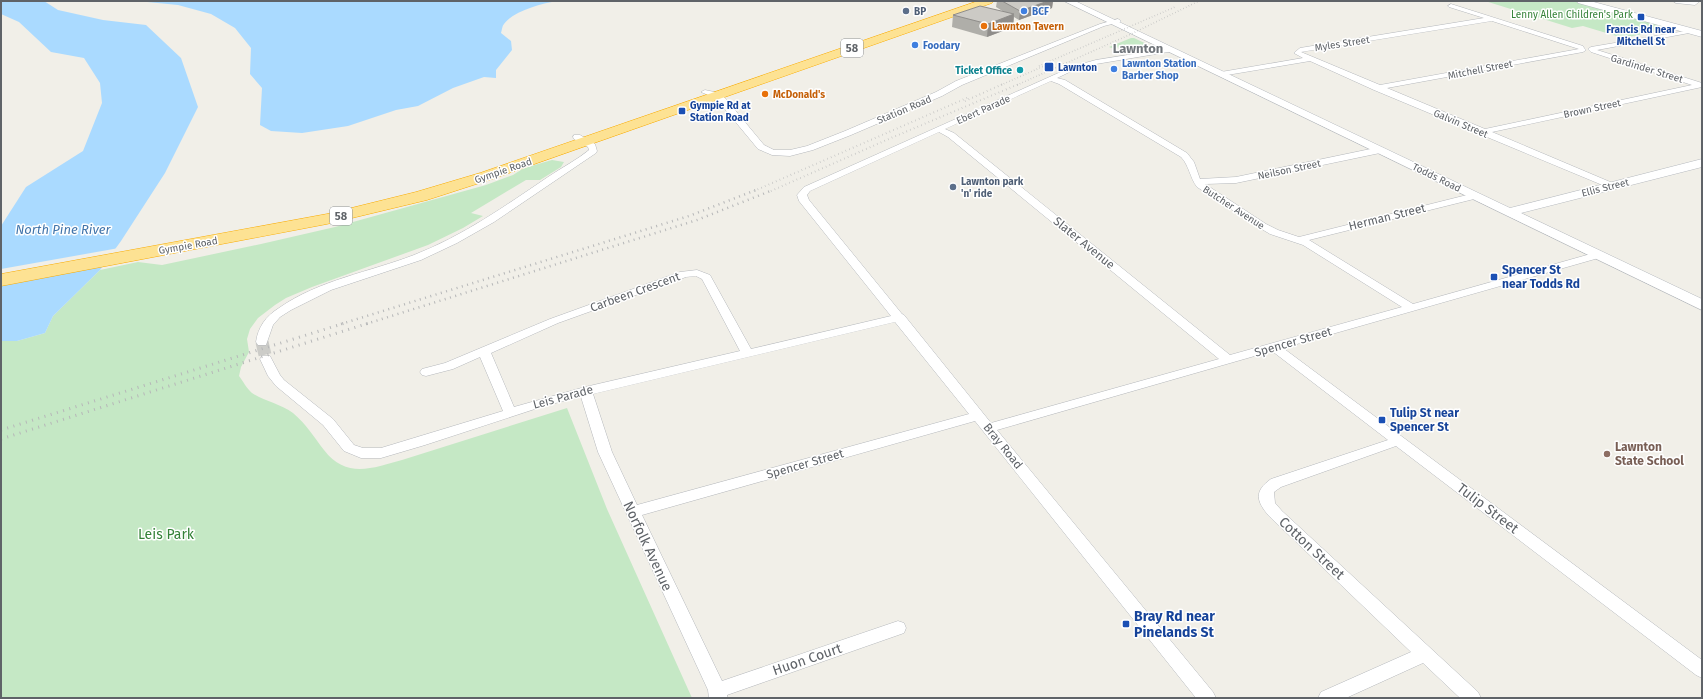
<svg xmlns="http://www.w3.org/2000/svg" width="1703" height="699" viewBox="0 0 1703 699" font-family="'Fira Sans',sans-serif">
<style>
.green{fill:#c5e8c5}
.water{fill:#aadaff}
.pier{fill:#f1efe8}
.lines{fill:none;stroke-linecap:round;stroke-linejoin:round}
.street-tunnel{stroke:#ccccc8;stroke-width:13;stroke-dasharray:13 6;stroke-linecap:butt}
.street-casing{stroke:#b5b8bc;stroke-width:1}
.secondary-casing{stroke:#b6babf;stroke-width:1}
.highway-casing{stroke:#f9ab00;stroke-width:1}
.street{fill:#fff;fill-rule:evenodd}
.secondary{fill:#fff;fill-rule:evenodd}
.highway{fill:#fde293;fill-rule:evenodd}
.rail-far3{stroke:#b6b7b8;stroke-width:1.5;stroke-dasharray:0.5 2.5;stroke-linecap:butt}
.rail-far2{stroke:#b6b7b8;stroke-width:2;stroke-dasharray:0.5 3.5;stroke-linecap:butt}
.rail-far1{stroke:#b6b7b8;stroke-width:2.5;stroke-dasharray:1 4.5;stroke-linecap:butt}
.rail{stroke:#b6b7b8;stroke-width:3;stroke-dasharray:1 5.5;stroke-linecap:butt}
.wall{fill:#afaea9}
.shaded-wall{fill:#8f8d8a}
.building{fill:#cccac5;stroke:#8f8d8a}
.service-dot{fill:#5c6f8a;stroke:#fff;stroke-width:1.5}
.shop-dot{fill:#3f7fe0;stroke:#fff;stroke-width:1.5}
.transit-dot{fill:#1a4fb4;stroke:#fff;stroke-width:1.5}
.food-dot{fill:#e8710a;stroke:#fff;stroke-width:1.5}
.culture-dot{fill:#0f9aa8;stroke:#fff;stroke-width:1.5}
.education-dot{fill:#8d6e63;stroke:#fff;stroke-width:1.5}
.labels{text-anchor:middle;stroke-width:3;stroke-linejoin:round;paint-order:stroke}
.far-service-label{font-size:10px;font-weight:bold;fill:#4e5e75;stroke:#fff;text-anchor:start}
.far-shop-label{font-size:10px;font-weight:bold;fill:#366cbe;stroke:#fff;text-anchor:start}
.far-park-label{font-size:10px;fill:#348238;stroke:#fff}
.far-food-label{font-size:10px;font-weight:bold;fill:#c56008;stroke:#fff;text-anchor:start}
.far-transit-label{font-size:10px;font-weight:bold;fill:#164399;stroke:#fff;text-anchor:start}
.far-street-label{font-size:10px;fill:#5f6368;stroke:#fff}
.far-culture-label{font-size:10px;font-weight:bold;fill:#0d838f;stroke:#fff;text-anchor:end}
.shield{fill:#fff;stroke:#8f9295;stroke-width:1}
.shield-label{font-size:11px;font-weight:bold;fill:#5f6368}
.street-label{font-size:12px;fill:#5f6368;stroke:#fff}
.transit-label{font-size:12px;font-weight:bold;fill:#164399;stroke:#fff;text-anchor:start}
.education-label{font-size:12px;font-weight:bold;fill:#785e54;stroke:#fff;text-anchor:start}
.far-district-label{font-size:13px;font-weight:bold;fill:#70757a;stroke:#fff}
.water-label{font-size:13px;font-style:italic;fill:#4174aa;stroke:#fff}
.near-street-label{font-size:14px;fill:#5f6368;stroke:#fff}
.near-park-label{font-size:14px;fill:#348238;stroke:#fff}
.near-transit-label{font-size:14px;font-weight:bold;fill:#164399;stroke:#fff;text-anchor:start}
</style>
<rect width="100%" height="100%" fill="#f1efe8"/>
<path class="green" d="M1485 1H1577L1673 28 1623 38 1583 26 1572 28Z
M1131 38H1134L1153 47C1142 50 1133 46 1121 47 1117 47 1113 49 1109 47Z
M552 160 564 162 561 167 540 180H526L471 213 483 216 463 228 428 245 312 287 286 298 275 305 258 318 250 329 247 339 249 352 241 367 239 376C243 381 247 389 252 393 264 401 281 404 293 413 306 424 314 437 324 450 346 479 373 468 402 460L567 408 607 509 692 698H1V341H17L45 333 53 316 100 270 138 262 162 265 261 244 335 227 486 185 513 175 524 168Z"/>
<path class="water" d="M1 1H44L58 10 103 20 146 25 181 58 198 107 165 173 121 241 100 270 53 316 45 333 17 341H1V226L26 187 83 151 102 103 100 83 84 58 51 52 19 22 1 14Z
M137 1H556C541 4 513 11 504 24 502 26 502 30 501 33L511 41 512 50 496 70V78L484 77 453 88 418 106 396 110 348 126 302 133 271 131 260 125 262 88 250 74 251 48 235 28 211 14 178 5Z"/>
<path class="pier" d="M119 248 113 255 1 275V269Z"/>
<g class="lines">
<path class="street-tunnel" d="M262 342 266 359"/>
<defs>
<path id="street" d="M1673 1H1700L1695 5 1676 3Z
M1451 4 1583 46 1584 48 1586 50 1583 52 1387 88 1485 129 1692 85 1591 52 1588 49 1591 47 1691 30V32L1689 33 1597 50 1702 83V87L1492 132 1615 184 1617 186 1615 188 1612 189 1374 90 1310 61 1221 76 1217 74 1221 72 1303 58 1294 53 1300 48 1484 18 1449 7 1448 6ZM1492 21 1579 49 1380 85 1301 52Z
M1118 19 1121 21 1120 22 1104 26 962 85 942 96 851 135 813 150 790 156 772 155 758 149 719 102 713 97 701 92 705 90 719 93 725 98 764 145 774 150H790L807 146 845 131 936 92 956 81 1100 24Z
M1172 48 1175 50 1174 51 1096 64 1078 68 1057 78 1065 80 1187 153 1194 162 1200 179 1236 177 1380 147 1383 148 1384 150 1383 152 1380 153 1236 183 1205 184 1266 224 1278 230 1299 237 1475 193 1478 194 1480 196 1478 198 1309 240 1413 304 1594 253H1602L1603 255 1602 257 1283 348 1702 660V678L1696 675 1396 446 1281 487 1274 492 1275 503 1282 511 1478 692 1481 698H1460L1423 663 1346 698H1318L1321 692 1411 652 1269 516C1256 501 1254 491 1271 479L1388 440 1272 351 997 430 1213 692 1216 698H1196L975 421 642 515 722 681 898 621 904 623 906 628 904 633 727 695V698H709L708 690 598 452 581 397 547 405 425 445 381 458H361L344 451 323 425 276 386 268 376 260 359 262 356H270L280 375 284 380 333 419 354 445 363 448H381L503 411 480 357 453 369 426 376 422 375 420 372 422 369 445 363 550 319 680 272 697 270 710 275 751 349 891 316 799 201 797 195 804 187 1074 66 1096 60ZM1051 81 1059 84 1181 157C1189 165 1190 178 1197 187L1260 228 1270 234 1303 245 1402 307 1230 355 954 133 945 129ZM939 132 948 137 1219 359 991 423 904 315 902 314 809 200 807 195 810 191ZM696 276 702 279 740 351 585 387 514 407 491 353 558 323 686 277ZM895 322 969 414 637 505 612 452 593 394Z
M574 135H580L595 144 597 151 596 153 494 222 457 243 421 260 331 290 291 310 280 317 273 325 266 345H258L256 342C258 327 266 316 279 308 319 280 370 272 414 255 463 236 505 206 548 177 561 168 577 160 589 150L588 147 574 139 573 137Z"/>
<path id="secondary" d="M1064 1H1075L1510 208 1702 159V167L1521 213 1702 299V310Z
M1577 1H1590L1702 31V37L1578 3Z"/>
<path id="highway" d="M978 1H993L992 3 492 179 427 200 327 224 1 286V274L327 214 416 192 480 173Z"/>
</defs>
<use href="#street" class="street-casing"/>
<use href="#secondary" class="secondary-casing"/>
<use href="#highway" class="highway-casing"/>
<use href="#street" class="street"/>
<use href="#secondary" class="secondary"/>
<use href="#highway" class="highway"/>
<path class="rail-far3" d="M1039 66 1175 7
M1001 85 1044 66
M1017 85 1129 35 1199 1"/>
<path class="rail-far2" d="M965 101 1003 84
M754 191 969 97
M771 191 891 138 1019 84"/>
<path class="rail-far1" d="M341 324 689 216 756 190
M366 324 697 220 773 190"/>
<path class="rail" d="M1 430 345 323
M1 439 369 323"/>
</g>
<path class="wall" d="M997 1H1053L1052 8 1019 20 1014 17 1013 27 987 37 952 27 953 15 1004 12 996 7Z"/>
<path class="shaded-wall" d="M1048 1H1053L1052 8 1019 20 1020 11Z
M1014 14 1013 27 987 37 988 24Z"/>
<path class="building" d="M1002 1H1048L1020 11Z
M980 6 1014 14 988 24 953 15Z"/>
<g class="service-dot">
<circle cx="906" cy="11" r="4"/>
<circle cx="953" cy="187" r="4"/>
</g>
<g class="shop-dot">
<circle cx="1024" cy="11" r="4"/>
<circle cx="915" cy="45" r="4"/>
<circle cx="1114" cy="69" r="4"/>
</g>
<g class="transit-dot">
<rect x="1637" y="13" width="8" height="8" rx="2"/>
<rect x="1044" y="62" width="10" height="10" rx="2"/>
<rect x="678" y="107" width="8" height="8" rx="2"/>
<rect x="1490" y="273" width="8" height="8" rx="2"/>
<rect x="1378" y="416" width="8" height="8" rx="2"/>
<rect x="1122" y="620" width="8" height="8" rx="2"/>
</g>
<g class="food-dot">
<circle cx="984" cy="26" r="4"/>
<circle cx="765" cy="94" r="4"/>
</g>
<circle class="culture-dot" cx="1020" cy="70" r="4"/>
<circle class="education-dot" cx="1607" cy="454" r="4"/>
<g class="labels">
<g class="far-service-label">
<text x="914" y="15">BP</text>
<text x="961" y="185">Lawnton park<tspan x="961" dy="12">'n' ride</tspan></text>
</g>
<g class="far-shop-label">
<text x="1032" y="15">BCF</text>
<text x="923" y="49">Foodary</text>
<text x="1122" y="67">Lawnton Station<tspan x="1122" dy="12">Barber Shop</tspan></text>
</g>
<g class="far-park-label">
<text x="1572" y="18">Lenny Allen Children's Park</text>
</g>
<g class="far-food-label">
<text x="992" y="30">Lawnton Tavern</text>
<text x="773" y="98">McDonald's</text>
</g>
<g class="far-transit-label">
<text x="1641" y="33" text-anchor="middle">Francis Rd near<tspan x="1641" dy="12">Mitchell St</tspan></text>
<text x="1058" y="71">Lawnton</text>
<text x="690" y="109">Gympie Rd at<tspan x="690" dy="12">Station Road</tspan></text>
</g>
<g class="far-street-label">
<text transform="translate(1342 43) rotate(-9)" y="4">Myles Street</text>
<text transform="translate(1647 68) rotate(17)" y="4">Gardinder Street</text>
<text transform="translate(1480 69) rotate(-11)" y="4">Mitchell Street</text>
<text transform="translate(1592 108) rotate(-12)" y="4">Brown Street</text>
<text transform="translate(904 109) rotate(-23)" y="4">Station Road</text>
<text transform="translate(983 109) rotate(-24)" y="4">Ebert Parade</text>
<text transform="translate(1461 123) rotate(23)" y="4">Galvin Street</text>
<text transform="translate(1289 169) rotate(-12)" y="4">Neilson Street</text>
<text transform="translate(503 170) rotate(-19)" y="4">Gympie Road</text>
<text transform="translate(1437 177) rotate(26)" y="4">Todds Road</text>
<text transform="translate(1605 187) rotate(-14)" y="4">Ellis Street</text>
<text transform="translate(1234 207) rotate(33)" y="4">Butcher Avenue</text>
<text transform="translate(188 245) rotate(-10)" y="4">Gympie Road</text>
</g>
<g class="far-culture-label">
<text x="1012" y="74">Ticket Office</text>
</g>
<g class="shield">
<rect x="841" y="39" width="22" height="18" rx="3"/>
<rect x="330" y="207" width="22" height="18" rx="3"/>
</g>
<g class="shield-label">
<text x="852" y="52">58</text>
<text x="341" y="220">58</text>
</g>
<g class="street-label">
<text transform="translate(1387 217) rotate(-14)" y="4">Herman Street</text>
<text transform="translate(1084 243) rotate(39)" y="4">Slater Avenue</text>
<text transform="translate(635 292) rotate(-20)" y="4">Carbeen Crescent</text>
<text transform="translate(1293 342) rotate(-16)" y="4">Spencer Street</text>
<text transform="translate(563 397) rotate(-15)" y="4">Leis Parade</text>
<text transform="translate(1003 446) rotate(51)" y="4">Bray Road</text>
<text transform="translate(805 464) rotate(-16)" y="4">Spencer Street</text>
</g>
<g class="transit-label">
<text x="1502" y="274">Spencer St<tspan x="1502" dy="14">near Todds Rd</tspan></text>
<text x="1390" y="417">Tulip St near<tspan x="1390" dy="14">Spencer St</tspan></text>
</g>
<g class="education-label">
<text x="1615" y="451">Lawnton<tspan x="1615" dy="14">State School</tspan></text>
</g>
<g class="far-district-label">
<text x="1138" y="53">Lawnton</text>
</g>
<g class="water-label">
<text x="63" y="234">North Pine River</text>
</g>
<g class="near-street-label">
<text transform="translate(1488 508) rotate(37)" y="5">Tulip Street</text>
<text transform="translate(648 546) rotate(65)" y="5">Norfolk Avenue</text>
<text transform="translate(1312 548) rotate(43)" y="5">Cotton Street</text>
<text transform="translate(807 659) rotate(-19)" y="5">Huon Court</text>
</g>
<g class="near-park-label">
<text x="166" y="539">Leis Park</text>
</g>
<g class="near-transit-label">
<text x="1134" y="621">Bray Rd near<tspan x="1134" dy="16">Pinelands St</tspan></text>
</g>
</g>
<rect width="1703" height="699" fill="none" stroke="#5f6368" stroke-width="4"/>
</svg>
